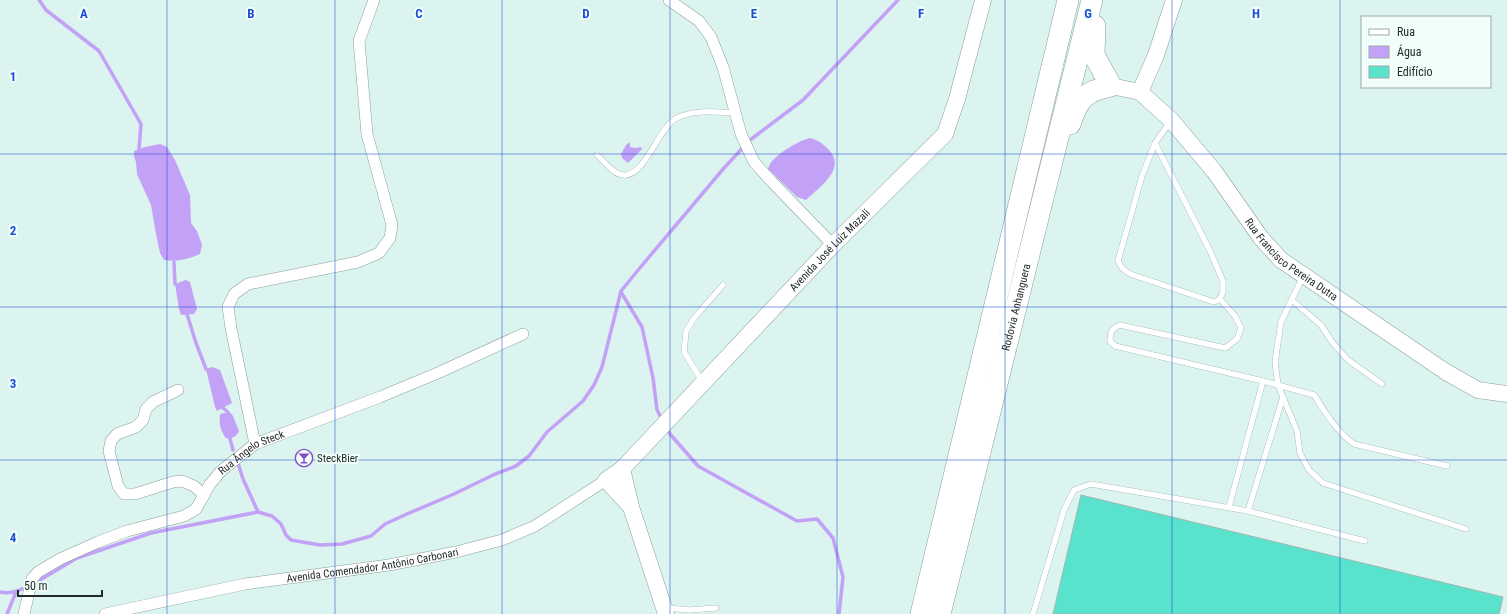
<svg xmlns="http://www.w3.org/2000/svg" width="1507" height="614" viewBox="0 0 1507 614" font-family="'Roboto Condensed',sans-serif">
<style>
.water{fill:#c3a1f6}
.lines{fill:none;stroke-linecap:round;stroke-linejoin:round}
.stream{stroke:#c3a1f6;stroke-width:3.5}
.building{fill:#59e3cd;stroke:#9fb6b1}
.service-casing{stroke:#89a09b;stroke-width:6}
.minor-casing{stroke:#89a09b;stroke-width:12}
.secondary-casing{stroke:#89a09b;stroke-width:17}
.motorway-casing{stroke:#89a09b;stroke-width:22}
.service{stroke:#fff;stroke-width:5.5}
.minor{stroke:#fff;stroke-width:11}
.secondary{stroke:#fff;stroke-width:16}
.motorway{stroke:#fff;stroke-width:21}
.grid{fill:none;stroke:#1d4ed8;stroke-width:1;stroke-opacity:0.55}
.labels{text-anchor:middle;stroke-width:4;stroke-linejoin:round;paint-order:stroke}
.street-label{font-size:11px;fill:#222b29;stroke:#f0fffb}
.poi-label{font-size:11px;fill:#222b29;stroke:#f0fffb;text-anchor:start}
.grid-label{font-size:13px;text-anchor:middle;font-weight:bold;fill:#1d4ed8;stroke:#f0fffb;stroke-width:4;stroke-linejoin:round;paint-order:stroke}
</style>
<rect width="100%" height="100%" fill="#dcf4ef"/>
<path class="water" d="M810 138C819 140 824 145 830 151 846 170 818 188 806 200L797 197 768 169C771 156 798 141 810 138Z
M630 142V147L635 148 641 147 642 149 628 163 622 158 621 154 626 145Z
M160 144 167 147 175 160 190 195 191 223 197 231 202 245 200 254C188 259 178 262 164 260L160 253 156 234 151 205 137 174 136 162 134 156V151L145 147Z
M186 280 190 282 197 309 194 314 181 315 179 309 175 284Z
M212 367 220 370 232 403 217 411 215 407 206 369Z
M228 412 232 414 239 431C236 437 232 439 226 438 220 430 219 424 220 414Z"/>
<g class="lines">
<path class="stream" d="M39 0 46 10 99 51 141 124 139 149
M174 262 175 284
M621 292 642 327 653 378 657 410 662 419
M187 314 196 343 206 369
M223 408 228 412
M667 428 670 434 698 466 797 521 817 519 833 538 843 577 839 614
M230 439 233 450
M238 463 243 479 258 512
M40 580 77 558 151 533 258 512 272 516 281 524 286 535 291 540 320 545 342 544 371 536 385 524 407 514 454 494 493 475 516 466 529 456 547 432 583 401 594 385 602 367 621 291 639 269 724 168 750 140 803 100 898 0
M0 592C9 594 16 592 24 588
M7 614 16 592"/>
</g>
<path class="building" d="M1081 495 1503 597 1499 614H1053Z"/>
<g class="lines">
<defs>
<path id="service" d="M1155 143 1210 251 1223 281V292L1220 299 1214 302 1130 274 1122 268 1118 261 1142 176 1155 143 1170 122
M597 155C604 161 613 174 623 175 644 178 658 129 675 119 693 109 716 112 735 113
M1303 276 1281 322 1275 362 1278 385 1297 431 1300 453 1309 470 1323 483 1466 529
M1220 299 1235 316 1241 328 1237 339 1225 348 1120 325C1111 329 1110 332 1110 341L1115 346 1263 381 1314 395C1326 413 1336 431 1354 444L1447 466
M1292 300 1321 325 1332 342 1348 360 1382 384
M702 381 684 352 686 331 695 317 723 285
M1229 507 1263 381
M1248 511 1283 397
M667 608 689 610 716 608
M1033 614 1064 510 1074 490 1091 484 1248 511 1365 541"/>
<g id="minor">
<path d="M669 0 699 21 711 37 723 67 741 134 754 162 772 182 833 245"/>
<path d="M178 390 153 402 146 409 143 420 136 427 117 434 111 441 109 451 118 486 124 494H135L173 482 182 481 194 486 204 495"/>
<path d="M255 444 231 328 228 307 234 294 248 284 358 262 379 253 390 238 392 225 367 134 359 41 374 0"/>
<path id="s1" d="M24 614 32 579 38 572 60 559 98 542 127 531 184 516 196 509 210 484 221 471 255 444 380 397 440 372 523 334"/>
<path id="s2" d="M105 614 245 584 389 565 456 552 502 540 535 526 606 480"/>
</g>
<g id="secondary">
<path id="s3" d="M1111 86 1140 92 1171 120 1214 171 1261 238 1281 260 1446 372 1478 390 1507 394"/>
<path d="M1140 92 1156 55 1174 0"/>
<path d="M622 469 631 507 666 614"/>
<path id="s4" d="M631 507 606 480 622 469 833 245 945 134 957 99 983 0"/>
</g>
<g id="motorway">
<path d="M1070 124C1078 100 1084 91 1111 86L1094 55 1095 26"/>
<path d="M921 614 1068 0"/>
<path id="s5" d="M940 614 1092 0"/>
</g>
</defs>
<use href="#service" class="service-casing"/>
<use href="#minor" class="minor-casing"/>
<use href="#secondary" class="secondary-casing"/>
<use href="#motorway" class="motorway-casing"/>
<use href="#service" class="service"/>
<use href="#minor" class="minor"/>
<use href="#secondary" class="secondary"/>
<use href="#motorway" class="motorway"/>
</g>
<path class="grid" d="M167 0V614M335 0V614M502 0V614M670 0V614M837 0V614M1005 0V614M1172 0V614M1340 0V614M0 154H1507M0 307H1507M0 460H1507"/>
<defs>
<symbol id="bar-ring" viewBox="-11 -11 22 22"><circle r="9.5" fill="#f0fffb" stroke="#824bc2" stroke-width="1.5"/><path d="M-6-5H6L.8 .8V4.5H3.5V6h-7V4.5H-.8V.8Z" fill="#824bc2"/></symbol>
</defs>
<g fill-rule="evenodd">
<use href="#bar-ring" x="294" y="448" width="20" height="20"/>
</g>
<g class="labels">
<g class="street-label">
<text dy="4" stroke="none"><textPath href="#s4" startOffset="358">Avenida José Luiz Mazali</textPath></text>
<text dy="4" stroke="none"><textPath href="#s3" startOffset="257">Rua Francisco Pereira Dutra</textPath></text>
<text dy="4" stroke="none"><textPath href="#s5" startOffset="316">Rodovia Anhanguera</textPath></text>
<text dy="4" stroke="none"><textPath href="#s1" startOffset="298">Rua Ângelo Steck</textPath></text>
<text dy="4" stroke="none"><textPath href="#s2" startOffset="272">Avenida Comendador Antônio Carbonari</textPath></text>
</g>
<g class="poi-label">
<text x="317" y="462">SteckBier</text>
</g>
</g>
<g class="grid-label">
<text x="84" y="18">A</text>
<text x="251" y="18">B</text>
<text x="419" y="18">C</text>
<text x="586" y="18">D</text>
<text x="754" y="18">E</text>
<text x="921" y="18">F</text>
<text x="1088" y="18">G</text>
<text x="1256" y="18">H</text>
<text x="13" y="81">1</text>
<text x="13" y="235">2</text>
<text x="13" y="388">3</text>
<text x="13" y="542">4</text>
</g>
<rect x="1361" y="16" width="130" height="72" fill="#f0fffb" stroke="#9eaaa7"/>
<rect x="1369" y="29" width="20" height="6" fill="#ffffff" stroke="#9eaaa7"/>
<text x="1397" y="36" font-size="12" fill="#222b29">Rua</text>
<rect x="1369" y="46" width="20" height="12" fill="#c3a1f6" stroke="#9eaaa7"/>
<text x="1397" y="56" font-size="12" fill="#222b29">Água</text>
<rect x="1369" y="66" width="20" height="12" fill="#59e3cd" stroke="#9eaaa7"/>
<text x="1397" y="76" font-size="12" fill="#222b29">Edifício</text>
<path d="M18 590v6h84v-6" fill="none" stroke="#222b29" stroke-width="2"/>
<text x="24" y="590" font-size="12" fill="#222b29" stroke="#f0fffb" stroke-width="3" paint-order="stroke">50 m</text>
</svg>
